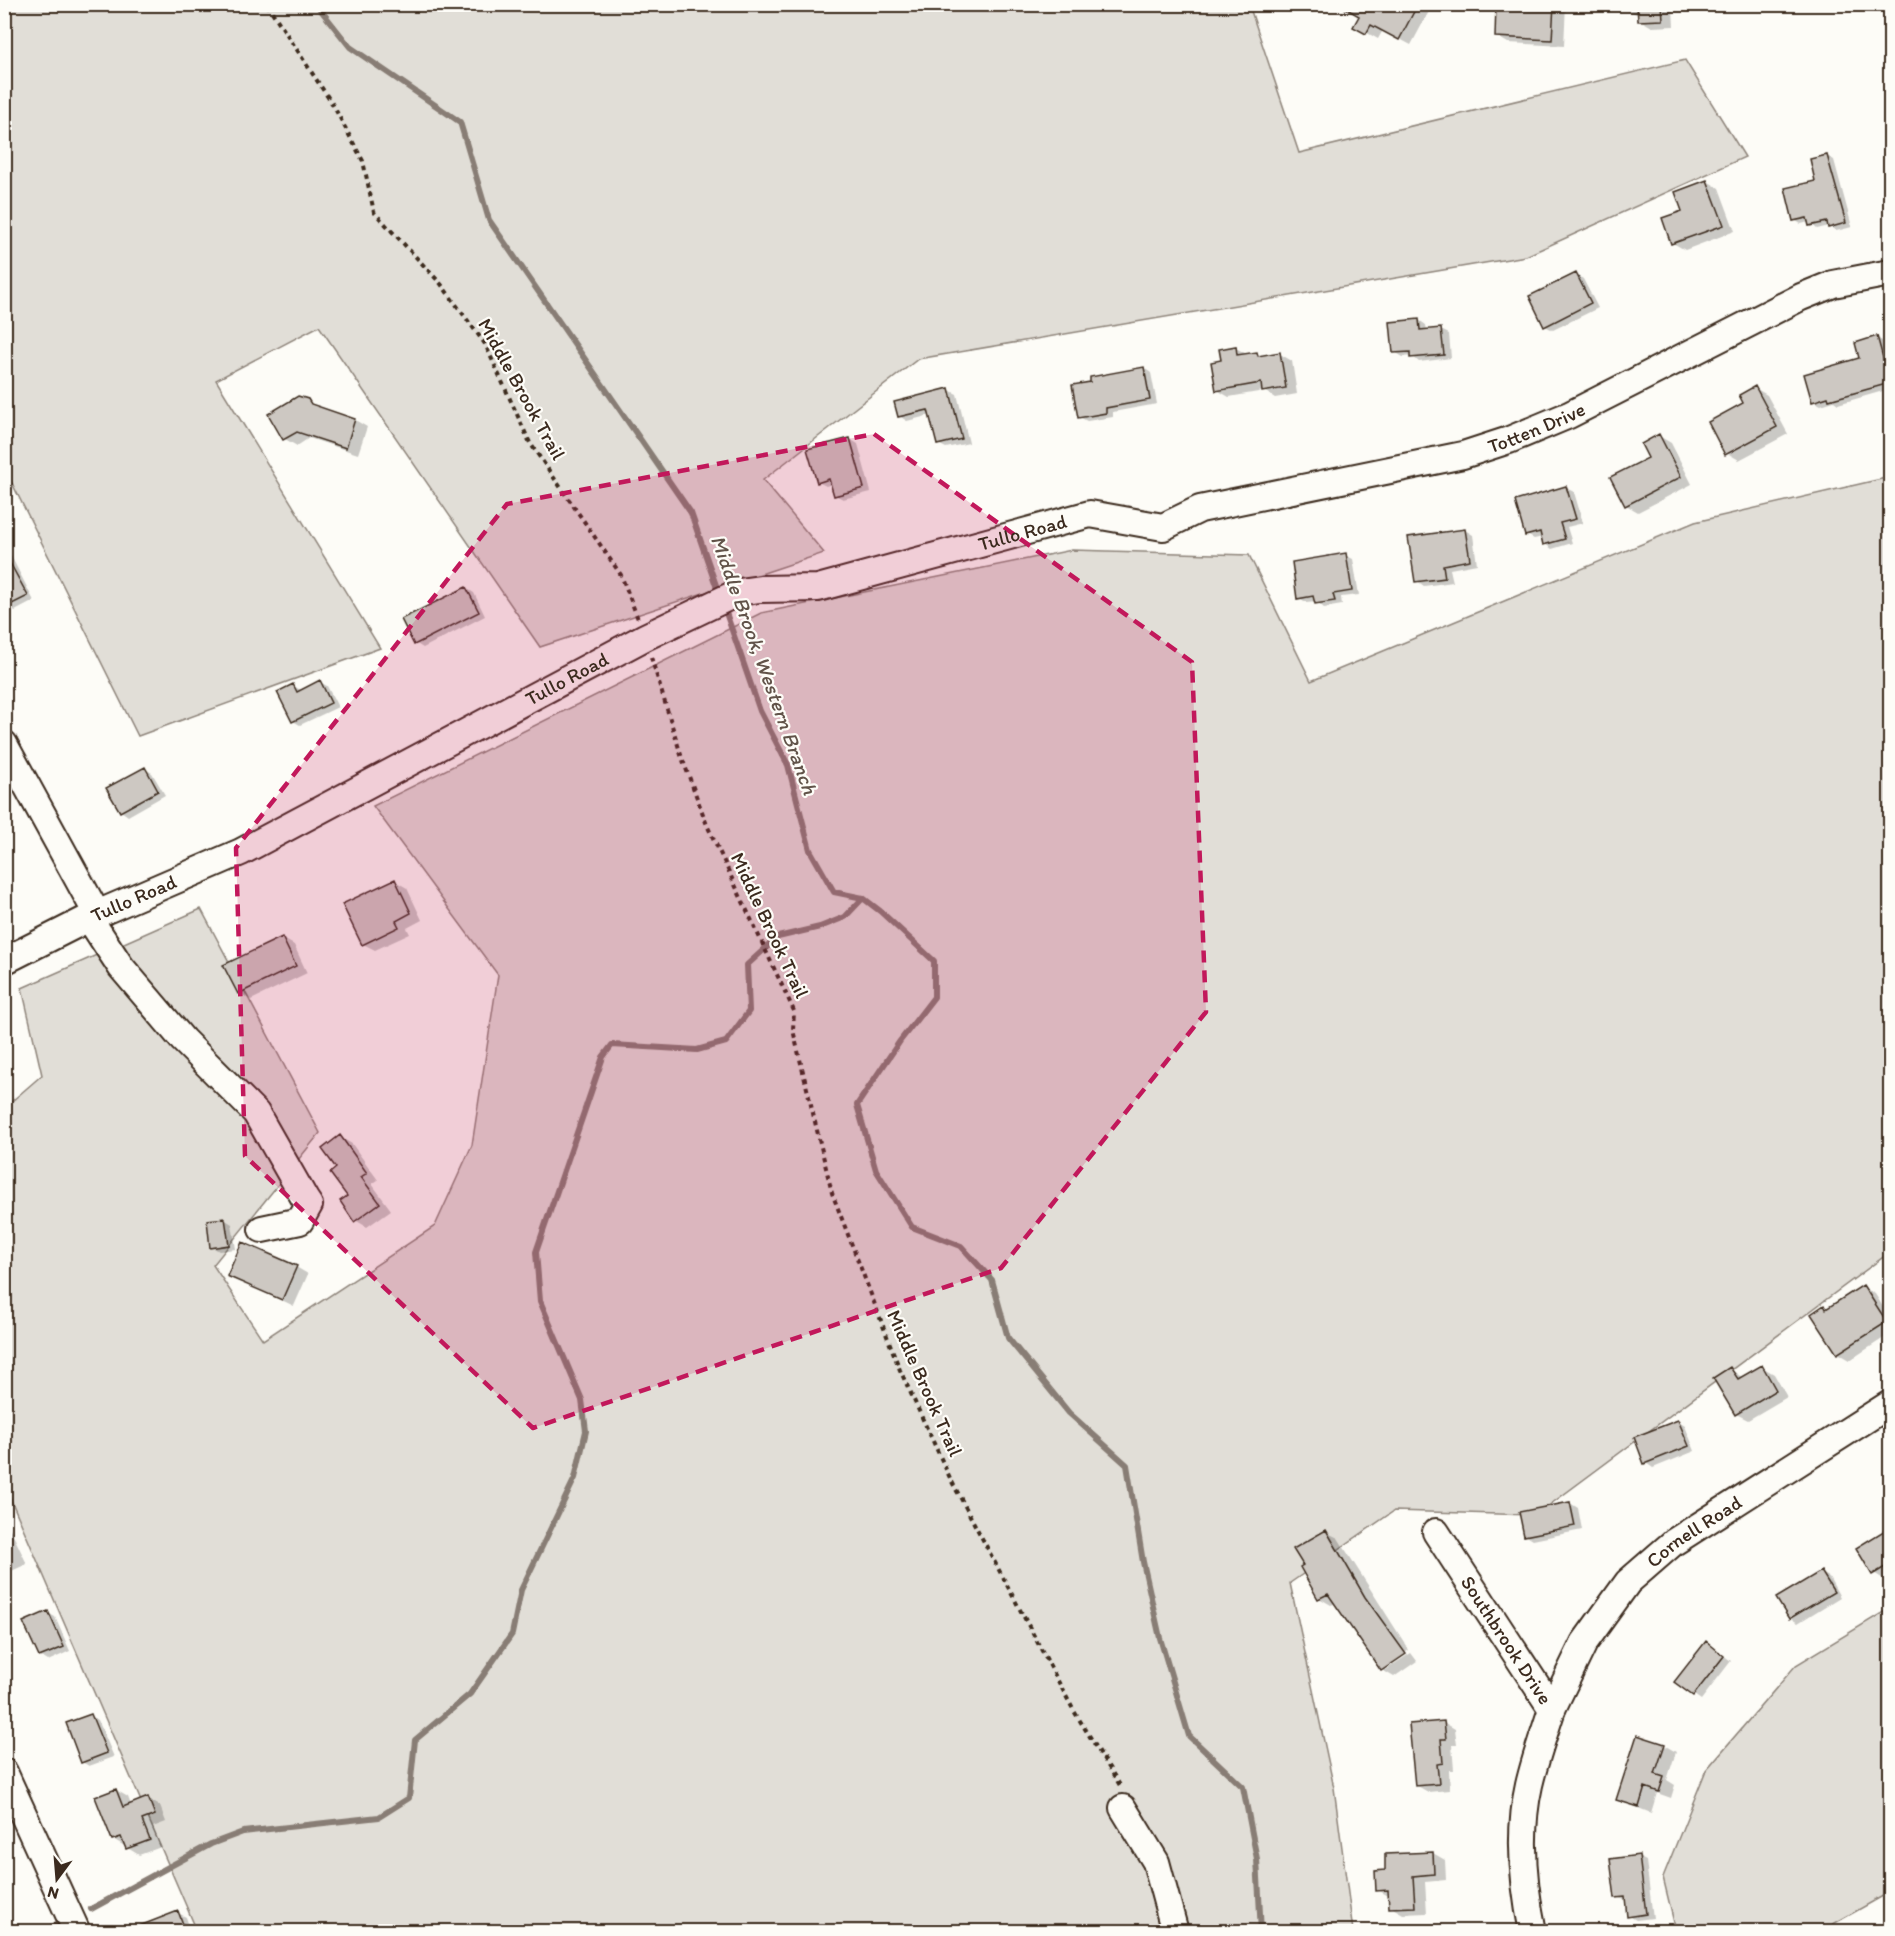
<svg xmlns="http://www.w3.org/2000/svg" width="1895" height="1936" viewBox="0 0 1895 1936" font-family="Itim,sans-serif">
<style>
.green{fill:#e1ded7;stroke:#8e847a;stroke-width:1.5}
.shadow{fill:#0003}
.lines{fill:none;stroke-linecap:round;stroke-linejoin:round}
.stream{stroke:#887d74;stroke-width:6}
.building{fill:#cdc8c2;stroke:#3b2a1e;stroke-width:1.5}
.minor-casing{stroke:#3b2a1e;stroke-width:30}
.path{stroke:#3b2a1e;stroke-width:4;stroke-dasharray:4.5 4.5;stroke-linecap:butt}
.minor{stroke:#fdfcf7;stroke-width:26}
.marked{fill:#c2185b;fill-opacity:0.2;stroke:#c2185b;stroke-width:4.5;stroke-dasharray:12 8;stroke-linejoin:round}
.labels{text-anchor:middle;stroke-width:4.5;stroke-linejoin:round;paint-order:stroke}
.street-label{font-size:20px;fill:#3b2a1e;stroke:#fdfcf7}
.water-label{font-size:21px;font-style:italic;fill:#615349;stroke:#fdfcf7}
</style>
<rect width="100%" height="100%" fill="#fdfcf7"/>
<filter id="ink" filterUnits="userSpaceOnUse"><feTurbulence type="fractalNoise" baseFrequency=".0167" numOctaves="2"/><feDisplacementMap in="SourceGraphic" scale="12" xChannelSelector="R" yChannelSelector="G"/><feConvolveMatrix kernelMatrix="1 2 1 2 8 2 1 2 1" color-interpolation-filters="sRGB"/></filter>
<g filter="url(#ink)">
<path class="green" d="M5 5H1249L1299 153 1685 60 1745 157 1526 256 918 359 763 480 824 553 540 647 319 326 216 380 380 648 138 736 5 469Z
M1890 477V1252L1536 1515 1394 1511 1290 1583 1334 1788 1353 1931H197L5 1486 4 1108 42 1075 22 988 201 909 320 1133 213 1265 263 1340 435 1226 472 1145 498 975 373 806 761 613 1072 550 1249 555 1311 681 1695 522Z
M1890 1608V1892L1821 1931H1676L1663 1877 1706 1770 1796 1665Z"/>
<path class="shadow" d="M1341 4H1433L1411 45 1383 30 1378 39 1355 26 1361 15Z
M1522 4H1566L1564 46 1508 43 1496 36Z
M1624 4H1691V8L1673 9 1674 26 1652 27 1640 20 1639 15 1624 9Z
M1827 156 1834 160 1852 227 1836 231 1829 226 1817 229 1809 222 1801 224 1794 220 1817 182Z
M1707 181 1719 188 1735 231 1685 250 1673 243 1684 212Z
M1576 274 1583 279 1598 308 1553 330 1545 326Z
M1419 320 1426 325 1427 331 1441 330 1449 334 1451 358 1419 362 1412 356 1403 357 1395 352Z
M1877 338 1884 342 1890 364V389L1838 404 1834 401 1821 405 1813 401 1861 359Z
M1236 348 1248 355 1257 353 1262 357 1280 354 1292 361 1297 394 1275 398 1264 391 1229 397 1217 390 1223 361Z
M1144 368 1151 373 1157 404 1113 412V417L1087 421 1079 417Z
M1755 388 1767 395 1788 434 1739 460 1727 453 1745 403Z
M949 390 957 394 969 443 946 448 938 444 931 415 907 421 899 416Z
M307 401 320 409 355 420 367 427 358 454 309 438 297 446 285 439Z
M1659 436 1671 443 1692 484 1638 512 1626 505Z
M850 439 858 444 871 492 843 499 835 495 832 484 826 486 818 482Z
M1566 488 1574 492 1583 523 1567 527 1572 543 1552 549 1545 544 1543 537 1534 539 1527 535Z
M1465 530 1473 535 1477 564 1450 569 1453 582 1424 586 1417 581Z
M4 549 9 552 34 601 15 611 4 601Z
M1345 555 1353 559 1359 595 1341 597 1342 605 1324 608 1316 601 1306 602 1299 598Z
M466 588 474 593 485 616 423 648 415 643Z
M320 682 327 686 338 707 300 725 293 721V686L301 690Z
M145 769 152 773 165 795 128 816 121 811Z
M4 866 10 876 4 879Z
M395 881 407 888 422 920 407 928 410 934 375 950 363 944Z
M282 938 294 945 307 973 251 1000 239 993Z
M340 1137 352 1144 378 1180 372 1184 391 1210 367 1227 355 1220 338 1169Z
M224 1219 232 1224 236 1249 219 1251 212 1247Z
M296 1267 308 1274 294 1306 229 1275Z
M1863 1287 1875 1294 1890 1318V1334L1850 1360 1838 1353 1824 1307 1828 1309Z
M1762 1367 1774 1374 1787 1397 1748 1420 1736 1414 1730 1369 1743 1378Z
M1677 1421 1685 1426 1695 1451 1653 1468 1646 1463Z
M1570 1503 1578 1508 1582 1530 1533 1540 1525 1535Z
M4 1516 27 1564 7 1573 4 1572Z
M1890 1529V1577L1885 1580 1874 1573 1858 1548Z
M1326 1532 1338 1538 1409 1650 1385 1666V1670L1411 1653 1417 1661 1394 1677 1382 1670 1336 1603 1331 1605 1319 1598 1302 1567Z
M1821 1573 1829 1577 1840 1597 1798 1623 1790 1618Z
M48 1613 55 1617 70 1651 48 1661 40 1656Z
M1714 1648 1731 1661 1701 1700 1676 1682Z
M91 1716 98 1720 114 1757 89 1766 82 1762Z
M1443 1722 1455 1729 1457 1745H1452L1454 1770H1449L1450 1790 1428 1792 1416 1785Z
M1664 1745 1676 1752 1667 1780 1675 1785 1671 1798 1657 1793 1651 1813 1618 1800Z
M116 1790 128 1797 131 1805 148 1799 160 1806 166 1822 153 1827 161 1847 139 1855 113 1839Z
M1433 1853 1445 1860 1446 1880 1425 1882 1427 1913 1403 1914 1391 1907 1390 1897 1378 1890 1387 1871Z
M1638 1857 1646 1861 1653 1918 1636 1920 1629 1916 1627 1901 1616 1897Z
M178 1913 186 1917 191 1932H159Z"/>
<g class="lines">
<path class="stream" d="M316 4 350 47 460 122 489 220 691 513 719 594
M724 607 760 711 788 765 810 850 834 892 863 898 880 911 934 961V997L900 1041 857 1105 876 1170 912 1227 961 1246 992 1280 1008 1338 1069 1413 1127 1465 1143 1562 1160 1638 1189 1736 1243 1787 1257 1859 1261 1932
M91 1909 211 1844 243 1832 379 1817 409 1798 415 1740 470 1694 512 1634 521 1590 575 1478 586 1431 582 1400 540 1301 536 1252 603 1057 612 1045 697 1050 726 1042 749 1011 747 965 778 937 820 927 845 917 863 898
M43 1932 57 1924"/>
</g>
<path class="building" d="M1338 4H1418L1399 40 1371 25 1366 34 1353 27 1359 16Z
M1496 4H1554L1552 40 1495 37Z
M1637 4H1662L1663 20 1638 21Z
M1827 155 1846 223 1828 228 1827 222 1809 226 1807 218 1793 221 1785 188 1815 181 1810 159Z
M1707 180 1724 225 1671 244 1662 218 1682 211 1675 192Z
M1576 273 1591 303 1544 327 1529 296Z
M1419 319 1420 330 1441 328 1444 355 1410 358V352L1393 353 1390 322Z
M1877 336 1890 383 1829 400 1828 397 1812 402 1804 374 1859 358 1855 343Z
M1236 346 1237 355 1257 352 1258 356 1280 352 1286 388 1262 392 1261 383 1216 391 1211 362 1221 360 1219 349Z
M1144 367 1150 400 1106 408V413L1078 418 1072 385 1090 382V377Z
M1755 386 1777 427 1725 455 1708 422 1743 403 1739 395Z
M949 388 962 439 937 445 928 410 898 417 894 402Z
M298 396 308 399 311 404 355 419 346 448 297 432 283 440 268 414Z
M1659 434 1681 477 1625 506 1610 477 1648 458 1641 444Z
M850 438 864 488 834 496 829 479 817 483 807 449Z
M1566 486 1576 519 1560 523 1565 539 1543 545 1540 532 1525 536 1515 501Z
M1465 529 1470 560 1443 565 1445 578 1415 582 1408 537Z
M4 552 28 596 4 608Z
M1346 553 1352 591 1333 594 1335 601 1315 604 1313 596 1297 599 1292 562Z
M466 587 479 612 414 645 401 619Z
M320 680 331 703 292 722 277 692 293 684 297 692Z
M145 767 158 791 120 812 106 788Z
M395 879 411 913 396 921 399 927 362 945 342 904Z
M282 937 296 966 238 994 223 965Z
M340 1135 367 1173 361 1177 380 1203 354 1222 340 1201 347 1196 330 1173 336 1168 322 1149Z
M225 1218 229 1245 210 1248 207 1220Z
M242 1242 297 1266 282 1300 227 1276Z
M1863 1285 1887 1322 1837 1354 1811 1314 1824 1305 1826 1309Z
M1762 1365 1776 1390 1735 1415 1713 1378 1730 1367 1738 1379Z
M1678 1420 1689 1446 1644 1464 1634 1437Z
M1570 1502 1575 1526 1524 1536 1519 1512Z
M1890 1527V1564L1872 1575 1856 1548Z
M1326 1530 1365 1597 1406 1654 1381 1671 1328 1594 1318 1599 1300 1567 1303 1565 1293 1549Z
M1821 1571 1834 1592 1789 1619 1776 1598Z
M48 1611 64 1647 39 1657 23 1622Z
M1706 1641 1724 1656 1693 1696 1674 1682Z
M91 1714 107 1753 81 1763 66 1723Z
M1444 1721 1446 1739H1441L1443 1763 1437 1764 1439 1784 1415 1786 1409 1724Z
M1637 1735 1665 1744 1655 1774 1664 1777 1659 1792 1645 1787 1639 1807 1616 1800Z
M116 1789 123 1807 148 1797 155 1815 142 1820 150 1840 126 1849 121 1837 112 1840 95 1797Z
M1433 1852 1434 1874 1413 1876 1415 1907 1389 1908 1388 1890 1376 1891 1375 1871 1385 1870V1854Z
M1639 1855 1646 1914 1627 1917 1625 1897 1615 1898 1610 1859Z
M178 1911 186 1932H129V1930Z"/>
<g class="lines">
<defs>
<g id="minor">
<path d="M4 744 97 914"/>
<path d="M89 918 121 967 183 1040 256 1113 305 1199 309 1205 300 1221 262 1229"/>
<path id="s1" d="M4 961 97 914 241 852 645 637 739 592 760 589 818 588 1090 514 1163 527 1200 509 1463 455 1509 440 1569 415 1801 297 1833 284 1890 273"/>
<path id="s2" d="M1436 1532 1552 1709C1544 1734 1535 1759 1529 1785 1518 1833 1523 1884 1533 1932"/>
<path id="s3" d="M1552 1709 1584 1643 1628 1582 1674 1542 1890 1404"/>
<path d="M4 1772 77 1932"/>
<path d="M1123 1808 1156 1862 1175 1932"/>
</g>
</defs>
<use href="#minor" class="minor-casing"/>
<path class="path" d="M267 4 333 105 363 161 374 212 441 284 485 344 530 443 621 575 638 619
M651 657 681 755 707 825 794 1011 793 1030 832 1193 900 1370 950 1478 1074 1711 1121 1787"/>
<use href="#minor" class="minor"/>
</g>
</g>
<path class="marked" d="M874 434 1192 662 1206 1012 1001 1268 533 1428 245 1156 236 848 507 504Z"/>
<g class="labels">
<g class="street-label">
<text transform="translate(522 389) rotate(61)" y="7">Middle Brook Trail</text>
<text dy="7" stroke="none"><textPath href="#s1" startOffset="1646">Totten Drive</textPath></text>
<text dy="7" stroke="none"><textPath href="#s1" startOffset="1114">Tullo Road</textPath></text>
<text dy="7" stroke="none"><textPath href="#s1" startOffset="630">Tullo Road</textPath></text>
<text dy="7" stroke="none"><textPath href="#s1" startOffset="144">Tullo Road</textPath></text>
<text transform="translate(770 925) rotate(65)" y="7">Middle Brook Trail</text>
<text transform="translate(925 1383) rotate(66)" y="7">Middle Brook Trail</text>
<text dy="7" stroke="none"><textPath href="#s3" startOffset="232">Cornell Road</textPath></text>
<text dy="7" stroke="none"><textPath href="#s2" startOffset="129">Southbrook Drive</textPath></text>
</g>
<g class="water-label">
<text transform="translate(764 665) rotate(70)" y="7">Middle Brook, Western Branch</text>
</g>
</g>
<rect width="1895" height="1936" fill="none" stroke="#fdfcf7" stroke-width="24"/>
<rect x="12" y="12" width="1871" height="1912" fill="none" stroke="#3b2a1e" stroke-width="2" filter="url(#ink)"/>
<g transform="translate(57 1879) rotate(196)" stroke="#fdfcf7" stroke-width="4.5" paint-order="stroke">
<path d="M0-4.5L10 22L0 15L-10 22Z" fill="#3b2a1e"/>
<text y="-9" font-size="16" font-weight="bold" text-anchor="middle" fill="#3b2a1e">N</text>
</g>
</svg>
